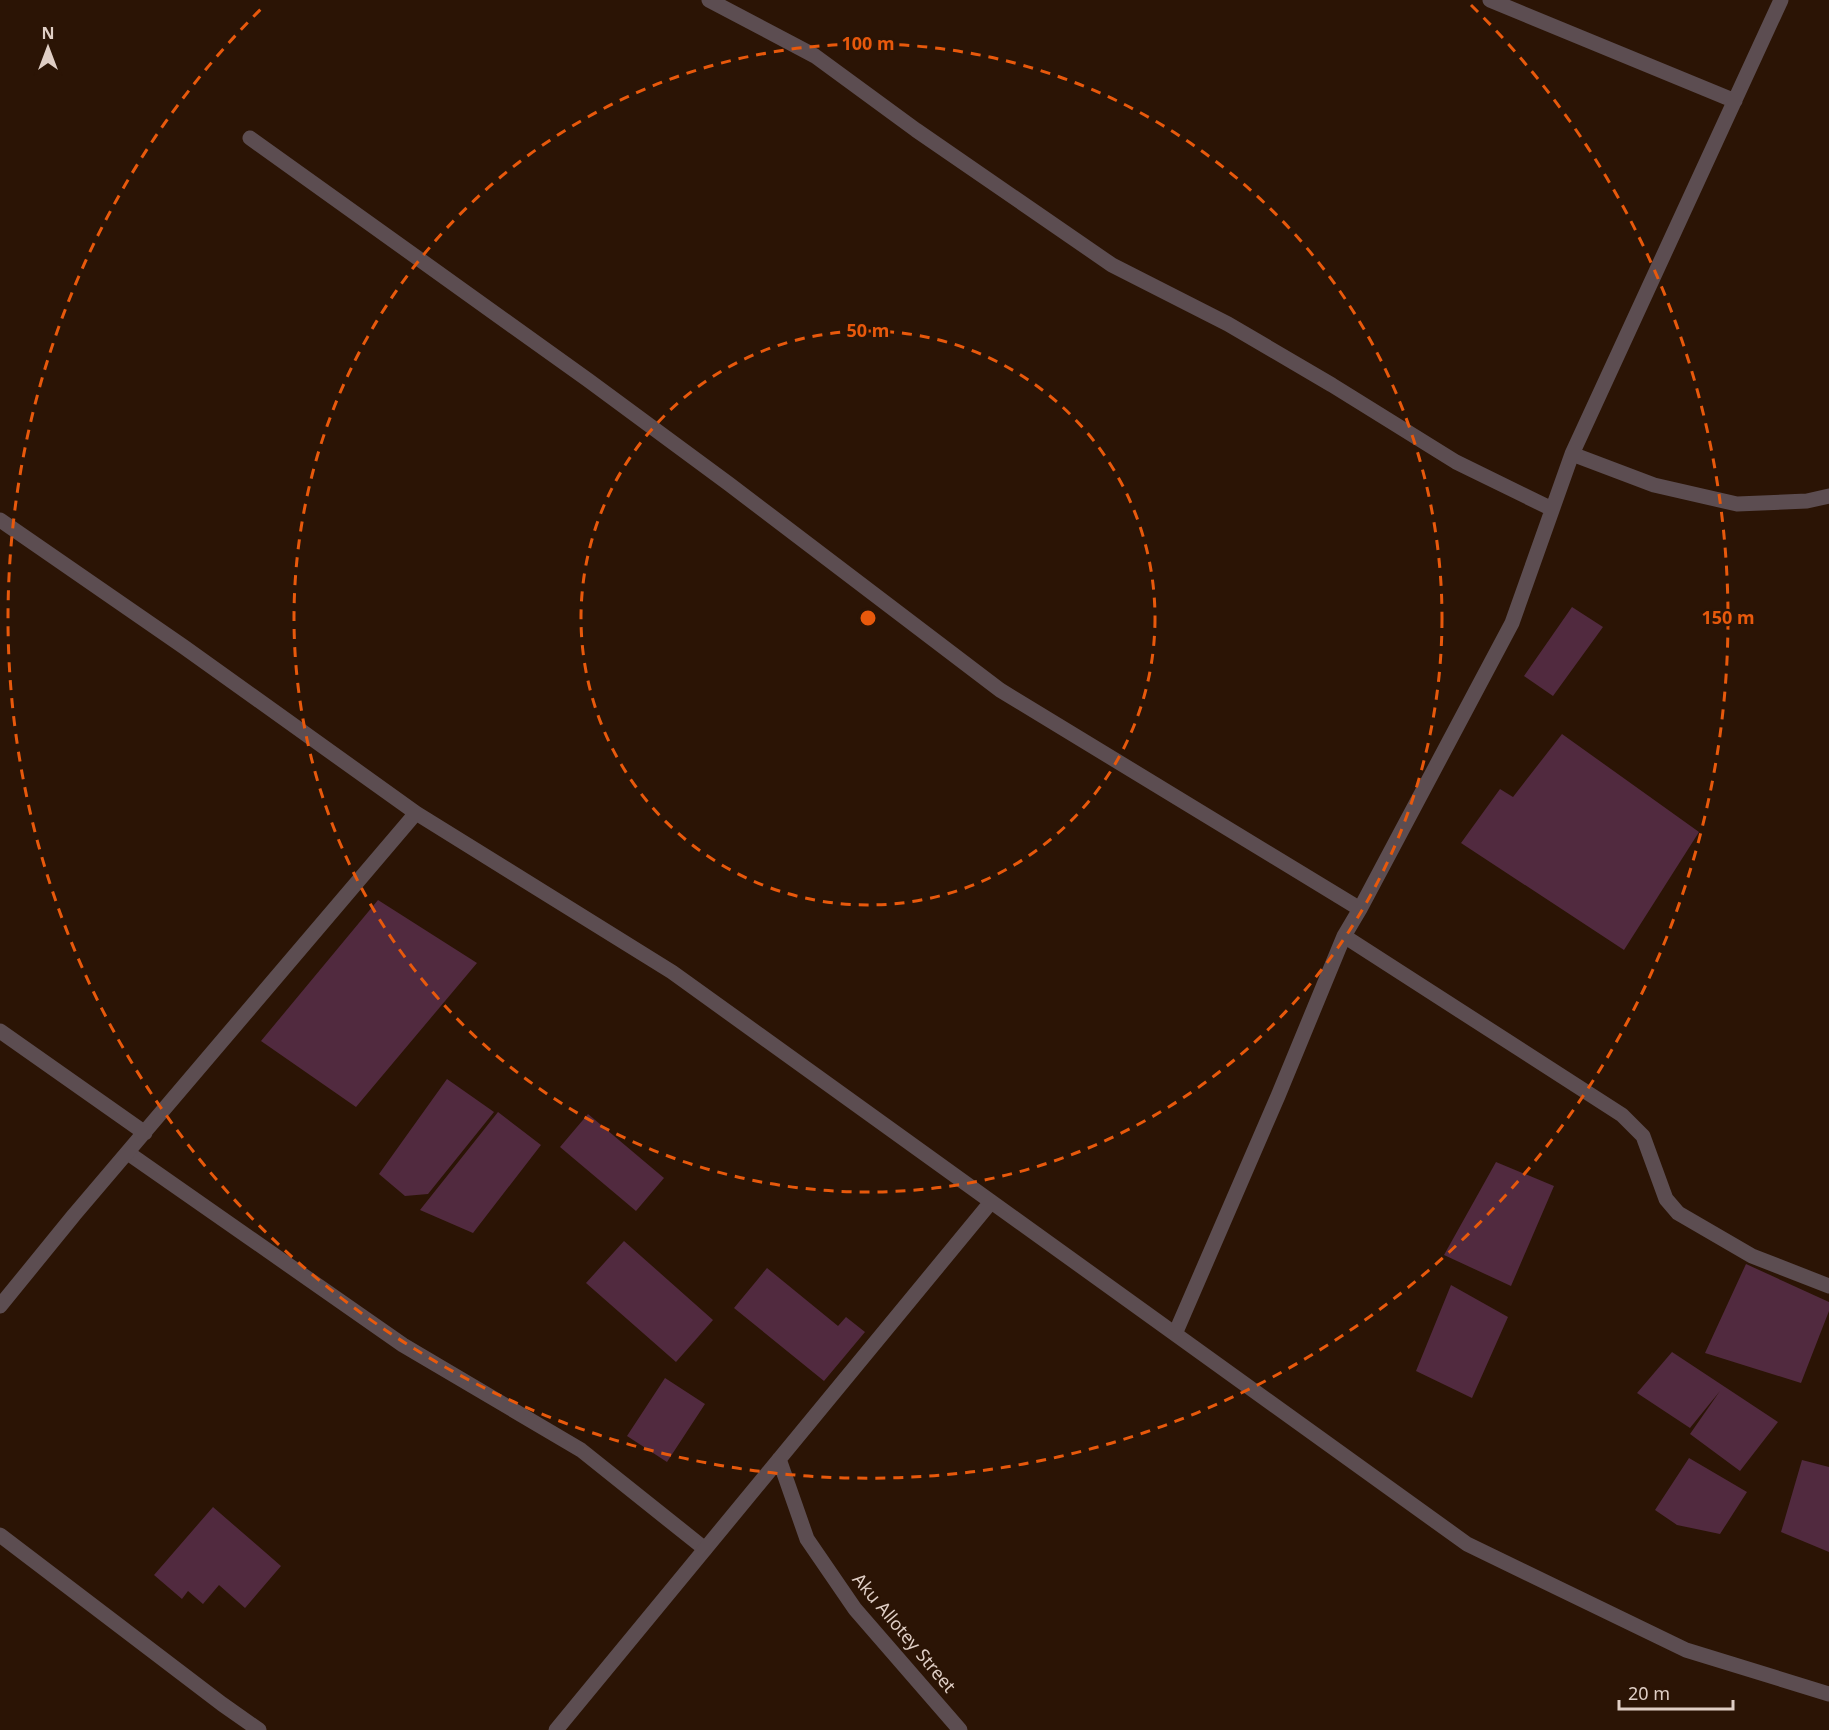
<svg xmlns="http://www.w3.org/2000/svg" width="1829" height="1730" viewBox="0 0 1829 1730" font-family="'Noto Sans',sans-serif">
<style>
.building{fill:#512a3f}
.lines{fill:none;stroke-linecap:round;stroke-linejoin:round}
.lane{stroke:#5c4d51;stroke-width:15}
.street{stroke:#5c4d51;stroke-width:15}
.ring{fill:none;stroke:#e8590c;stroke-width:3;stroke-dasharray:10 8}
.labels{text-anchor:middle;stroke-width:4.5;stroke-linejoin:round;paint-order:stroke}
.street-label{font-size:18px;fill:#dfcec5;stroke:#2b1405}
.centre{fill:#e8590c;stroke:#2b1405;stroke-width:3}
.ring-label{font-size:18px;text-anchor:middle;font-weight:bold;fill:#e8590c;stroke:#2b1405;stroke-width:4.5;stroke-linejoin:round;paint-order:stroke}
</style>
<rect width="100%" height="100%" fill="#2b1405"/>
<path class="building" d="M1572 607 1603 627 1553 696 1524 676Z
M1562 734 1699 832 1624 950 1461 843 1500 789 1513 797Z
M378 900 477 963 356 1107 261 1041Z
M447 1079 494 1112 428 1194 405 1196 379 1174Z
M498 1112 541 1145 473 1233 420 1210Z
M588 1114 664 1178 636 1211 560 1147Z
M1496 1162 1554 1186 1511 1286 1444 1255Z
M624 1241 713 1320 676 1362 586 1283Z
M1746 1264 1829 1302V1311L1801 1383 1705 1353Z
M767 1268 838 1326 846 1317 865 1332 824 1381 734 1308Z
M1451 1285 1508 1317 1472 1398 1416 1371Z
M1672 1352 1778 1422 1740 1471 1690 1434 1720 1391 1690 1428 1637 1393Z
M665 1378 705 1404 667 1462 627 1436Z
M1689 1458 1747 1492 1720 1534 1677 1525 1655 1510Z
M1802 1460 1829 1467V1552L1781 1532Z
M213 1507 281 1566 245 1608 219 1585 203 1604 188 1591 182 1599 154 1575Z"/>
<g class="lines">
<path class="lane" d="M128 1153 403 1345 581 1450 705 1549"/>
<path class="street" d="M709 0 815 56 916 130 1112 265 1228 324 1332 385 1456 462 1552 509
M1490 0 1735 101
M250 138 588 380 729 484 1000 690 1360 909
M1572 454 1654 485 1737 504 1807 501 1829 496
M0 520 184 647 416 813 672 972 1467 1544 1686 1650 1829 1694
M1344 936 1622 1115 1643 1136 1666 1199 1678 1213 1752 1256 1829 1286
M0 1031 145 1133
M0 1306 74 1215 416 813
M1175 1334 1278 1096 1344 936 1360 909 1512 623 1572 454 1781 0
M779 1459 807 1539 855 1609 960 1730
M0 1535 222 1704 259 1730
M556 1730 991 1202"/>
</g>
<g class="ring">
<circle cx="868" cy="618" r="287"/>
<circle cx="868" cy="618" r="574"/>
<path d="M1471 5A860 860 0 1 1 265 5"/>
</g>
<g class="labels">
<g class="street-label">
<text transform="translate(904 1633) rotate(50)" y="6">Aku Allotey Street</text>
</g>
</g>
<circle cx="868" cy="618" r="9" class="centre"/>
<g class="ring-label">
<text x="868" y="50">100 m</text>
<text x="868" y="337">50 m</text>
<text x="1728" y="624">150 m</text>
</g>
<g transform="translate(48 48)" stroke="#2b1405" stroke-width="4.5" paint-order="stroke">
<path d="M0-4.5L10 22L0 15L-10 22Z" fill="#dfcec5"/>
<text y="-9" font-size="16" font-weight="bold" text-anchor="middle" fill="#dfcec5">N</text>
</g>
<path d="M1619 1700v9h114v-9" fill="none" stroke="#dfcec5" stroke-width="3"/>
<text x="1628" y="1700" font-size="18" fill="#dfcec5" stroke="#2b1405" stroke-width="4.5" paint-order="stroke">20 m</text>
</svg>
